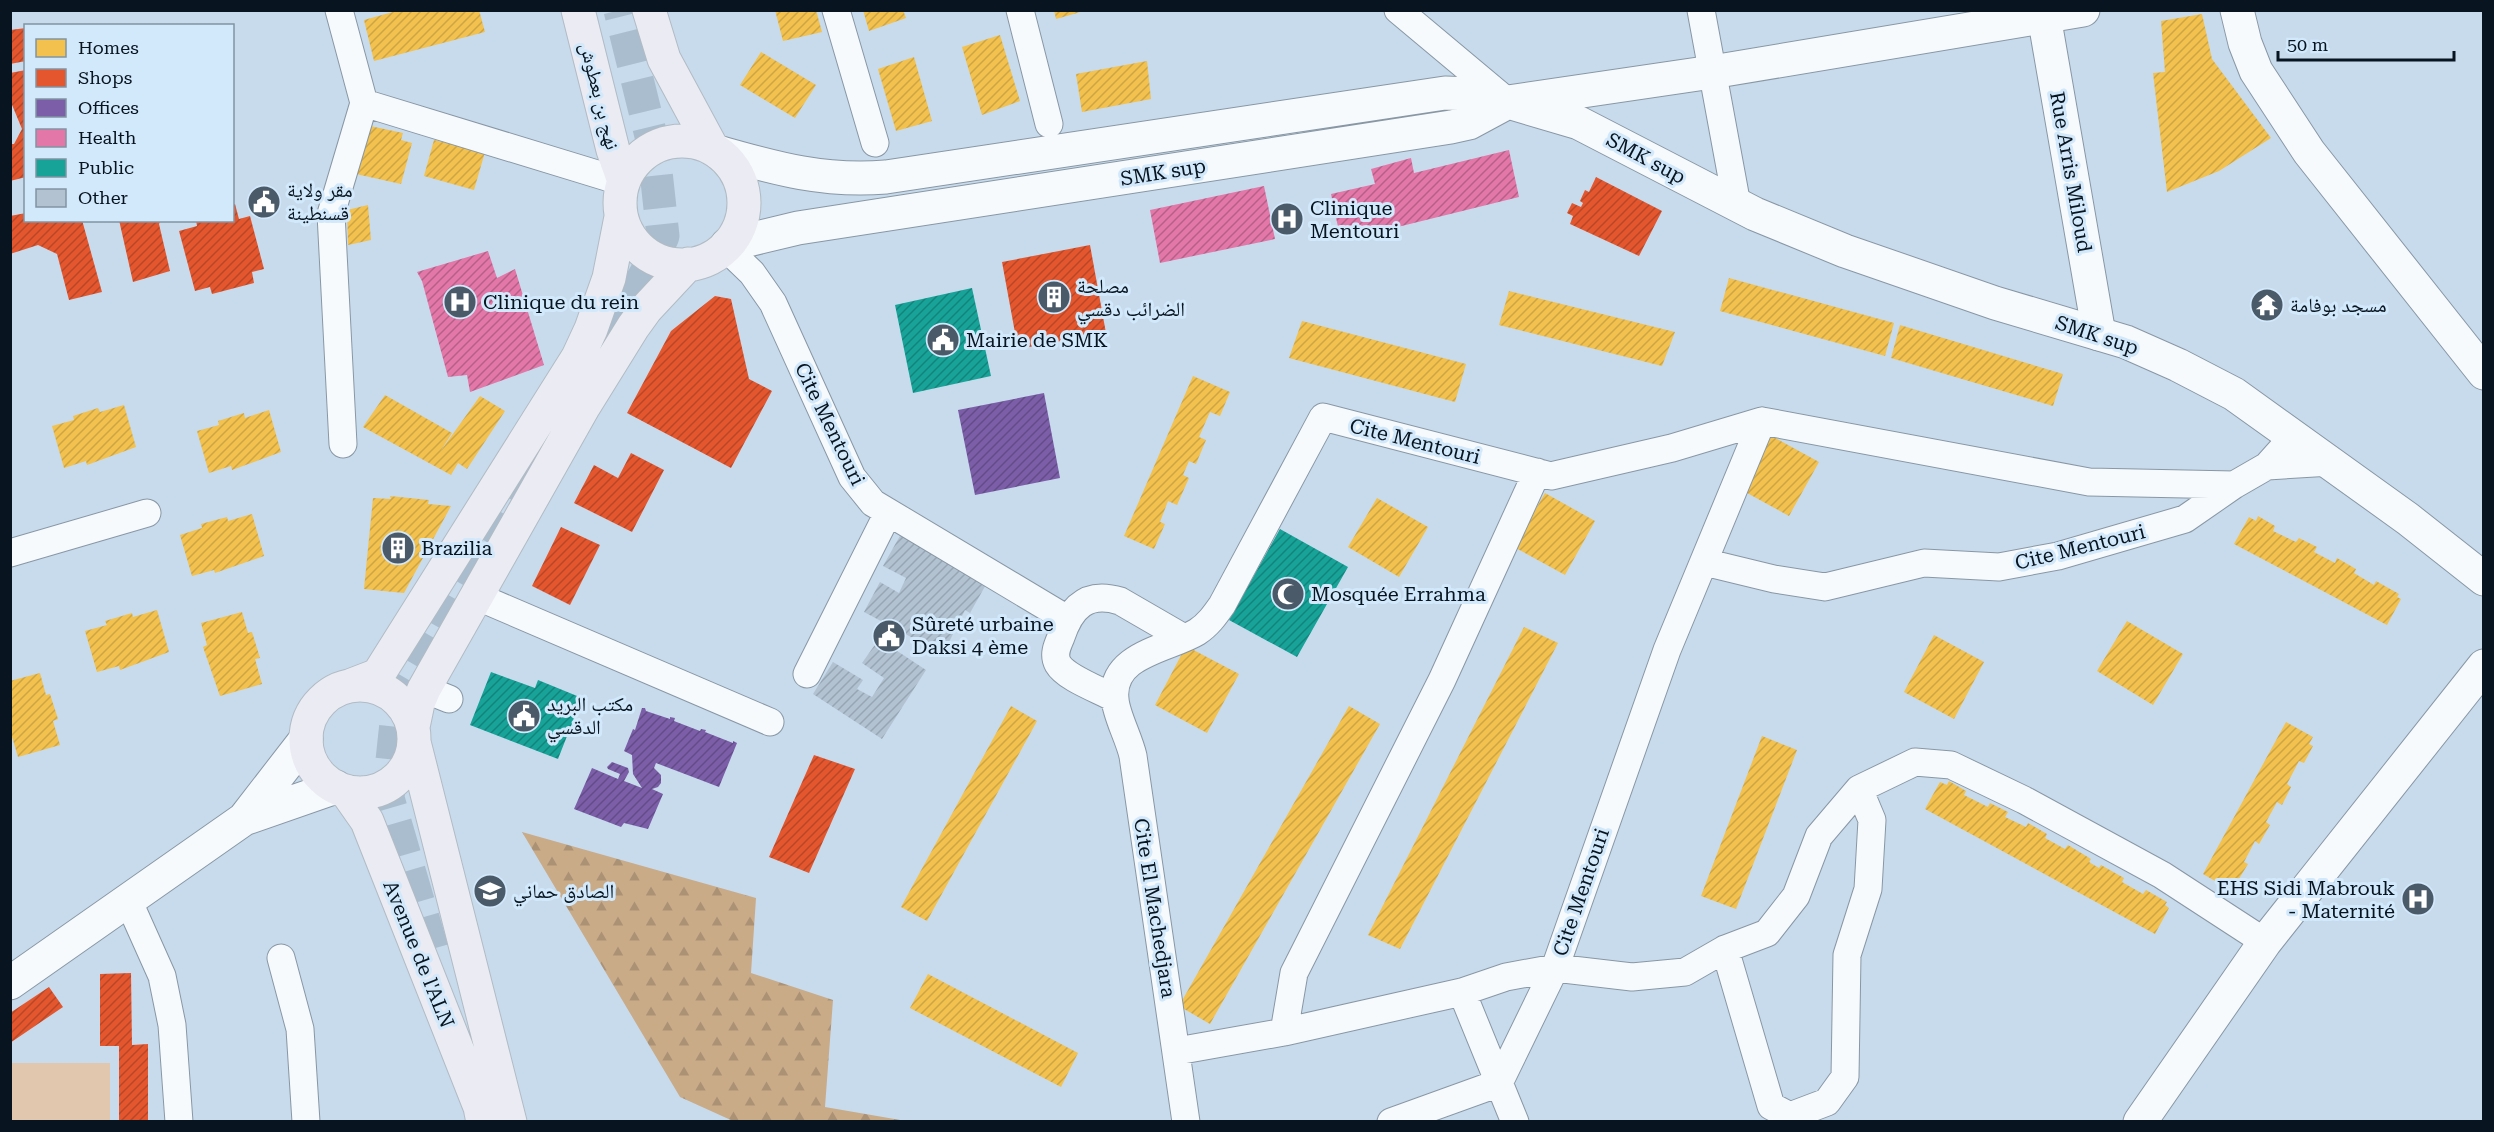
<svg xmlns="http://www.w3.org/2000/svg" width="2494" height="1132" viewBox="0 0 2494 1132" font-family="'Roboto Serif','Noto Naskh Arabic',serif">
<style>
.green{fill:#e1c7ad}
.forest{fill:url(#forest-firs)}
.homes{fill:url(#homes-hatch)}
.shops{fill:url(#shops-hatch)}
.offices{fill:url(#offices-hatch)}
.health{fill:url(#health-hatch)}
.public{fill:url(#public-hatch)}
.building{fill:url(#building-hatch)}
.lines{fill:none;stroke-linecap:round;stroke-linejoin:round}
.primary-tunnel{stroke:#aabdce;stroke-width:33;stroke-dasharray:33 16;stroke-linecap:butt}
.minor-casing{stroke:#8897a5;stroke-width:29}
.tertiary-casing{stroke:#8897a5;stroke-width:35}
.secondary-casing{stroke:#8897a5;stroke-width:35}
.primary-casing{stroke:#b1bbc3;stroke-width:35}
.minor{stroke:#f7fafc;stroke-width:27}
.tertiary{stroke:#f7fafc;stroke-width:33}
.secondary{stroke:#f7fafc;stroke-width:33}
.primary{stroke:#ebebf3;stroke-width:33}
.labels{text-anchor:middle;stroke-width:6;stroke-linejoin:round;paint-order:stroke}
.street-label{font-size:20px;fill:#081520;stroke:#d2e8fb}
.poi-label{font-size:20px;fill:#081520;stroke:#d2e8fb;text-anchor:start}
</style>
<defs>
<pattern id="forest-firs" width="22" height="20" patternUnits="userSpaceOnUse" patternTransform="scale(1.5)"><rect width="22" height="20" fill="#c9ab88"/><path d="M5 1l3.5 6h-7zM16 11l3.5 6h-7z" fill="#ab9275"/></pattern>
<pattern id="homes-hatch" width="6" height="6" patternUnits="userSpaceOnUse" patternTransform="scale(1.5)"><rect width="6" height="6" fill="#f2c14e"/><path d="M-1 1l2-2M0 6l6-6M5 7l2-2" fill="none" stroke="#cea544"/></pattern>
<pattern id="shops-hatch" width="6" height="6" patternUnits="userSpaceOnUse" patternTransform="scale(1.5)"><rect width="6" height="6" fill="#e4572e"/><path d="M-1 1l2-2M0 6l6-6M5 7l2-2" fill="none" stroke="#b74727"/></pattern>
<pattern id="offices-hatch" width="6" height="6" patternUnits="userSpaceOnUse" patternTransform="scale(1.5)"><rect width="6" height="6" fill="#7b5ea7"/><path d="M-1 1l2-2M0 6l6-6M5 7l2-2" fill="none" stroke="#634c88"/></pattern>
<pattern id="health-hatch" width="6" height="6" patternUnits="userSpaceOnUse" patternTransform="scale(1.5)"><rect width="6" height="6" fill="#e377a8"/><path d="M-1 1l2-2M0 6l6-6M5 7l2-2" fill="none" stroke="#b66088"/></pattern>
<pattern id="public-hatch" width="6" height="6" patternUnits="userSpaceOnUse" patternTransform="scale(1.5)"><rect width="6" height="6" fill="#17a398"/><path d="M-1 1l2-2M0 6l6-6M5 7l2-2" fill="none" stroke="#13847c"/></pattern>
<pattern id="building-hatch" width="6" height="6" patternUnits="userSpaceOnUse" patternTransform="scale(1.5)"><rect width="6" height="6" fill="#b2c2d1"/><path d="M-1 1l2-2M0 6l6-6M5 7l2-2" fill="none" stroke="#98a6b3"/></pattern>
</defs>
<rect width="100%" height="100%" fill="#c7dbed"/>
<path class="green" d="M11 1063H110V1121H11Z"/>
<path class="forest" d="M522 832 756 898 751 973 833 1000 825 1107 906 1121H733L680 1097Z"/>
<path class="homes" d="M400 10H479L485 32 374 61 364 20Z
M775 10H816L822 32 783 41Z
M863 10H903L906 18 869 31Z
M1054 10H1084V11L1056 19Z
M2202 14 2212 59 2271 138 2219 171 2167 192 2153 73 2165 72 2161 21Z
M1000 35 1020 101 982 115 962 47Z
M761 52 816 85 795 118 740 85Z
M914 57 932 121 896 131 878 69Z
M1147 61 1151 99 1082 112 1076 74Z
M370 126 403 133 401 140 412 143 401 184 356 174Z
M434 140 485 152 474 190 424 176Z
M368 205 371 240 348 245 347 210Z
M1729 278 1894 323 1885 356 1720 311Z
M1509 291 1675 332 1662 366 1499 325Z
M1302 321 1466 364 1455 402 1289 358Z
M1900 325 2063 374 2053 406 1891 358Z
M1193 376 1230 392 1220 416 1210 412 1199 437 1206 440 1196 464 1189 461 1183 475 1189 478 1177 505 1168 501 1160 522 1165 524 1154 549 1124 536Z
M385 395 452 433 440 452 480 396 505 411 467 469 458 463 451 475 363 427Z
M124 405 136 447 87 465 86 461 64 468 52 426 74 420 73 416 98 408 100 412Z
M269 410 281 452 232 470 231 466 209 473 197 431 219 425 218 421 244 413 245 418Z
M1768 434 1819 462 1789 516 1738 488Z
M1545 493 1595 521 1565 575 1514 547Z
M390 496 429 500 428 504 451 506 404 593 364 589 373 498 391 499Z
M1377 498 1428 527 1399 577 1348 547Z
M252 514 264 556 215 573 214 570 192 576 180 535 202 528 201 524 227 517 228 521Z
M2258 516 2275 526 2273 531 2296 542 2299 538 2317 547 2314 552 2335 563 2337 558 2356 569 2354 573 2374 585 2376 581 2399 594 2397 597 2401 599 2387 625 2234 544 2249 517 2256 521Z
M157 610 169 652 120 670 119 666 97 672 85 631 107 625 105 621 132 613 133 617Z
M242 612 248 633 252 632 260 658 255 659 262 684 220 696 203 647 207 645 201 623Z
M2127 621 2183 654 2153 705 2097 671Z
M1524 627 1558 643 1400 949 1368 935Z
M1934 635 1984 662 1954 719 1904 692Z
M1186 646 1239 674 1207 733 1155 705Z
M40 673 46 695 50 694 58 719 53 721 60 745 18 757 10 730V681Z
M1011 706 1037 721 927 921 901 907Z
M1349 706 1380 724 1210 1024 1179 1006Z
M2286 722 2313 737 2309 744 2313 746 2304 763 2299 761 2287 784 2291 787 2282 805 2277 802 2266 822 2270 825 2259 844 2255 841 2244 862 2248 864 2234 887 2231 885 2229 889 2203 874Z
M1762 736 1797 750 1736 909 1701 896Z
M1949 781 1966 791 1964 795 1988 807 1990 803 2008 812 2005 817 2026 827 2028 823 2047 834 2045 838 2065 849 2068 845 2091 859 2089 862 2099 868 2101 865 2124 878 2122 882 2143 894 2146 890 2167 902 2165 905 2169 908 2155 934 1925 809 1940 782 1947 785Z
M928 974 1078 1053 1061 1087 910 1008Z"/>
<path class="shops" d="M26 28V61L10 64V30Z
M26 70V177L10 181V144H14L22 129 10 100V73Z
M1596 177 1662 211 1639 256 1570 224 1573 216 1567 213 1572 203 1581 207 1583 203 1580 201 1585 190 1589 192Z
M235 204 239 219 250 216 264 269 252 272 254 283 212 294 210 287 195 291 179 231 197 226 196 220H232V205Z
M26 213V220H82L102 292 69 300 57 254 38 245 10 254V216Z
M119 220H161L159 224 170 271 133 282Z
M1090 245 1106 333 1018 349 1002 262Z
M715 296 731 299 749 379 772 391 731 468 627 413 671 331Z
M631 453 664 470 632 532 574 503 594 465 618 478Z
M561 527 600 545 570 605 532 586Z
M814 755 855 769 809 873 769 857Z
M131 973 132 1045 148 1044V1122H119V1046H100V974Z
M49 987 63 1007 10 1043V1013Z"/>
<path class="offices" d="M1044 393 1060 478 975 495 958 410Z
M642 708H645L646 711 670 719V717L675 718 674 721 700 731 701 729 706 730 705 732 733 743V741L737 743 719 787 656 763 654 768 661 775V783L658 787 652 789 663 794 648 829 624 823 621 827 574 809 592 768 618 779 620 774 608 769 607 767 612 762 628 768 629 772 624 781 642 788 633 774 632 755 624 751 633 729 635 730Z"/>
<path class="health" d="M1509 150 1519 197 1341 241 1331 194 1375 184 1371 169 1411 158 1414 173Z
M1264 186 1275 239 1160 263 1150 210Z
M488 251 497 278 515 269 544 365 470 392 467 375 448 377 422 281 417 272Z"/>
<path class="public" d="M972 288 991 376 913 393 895 305Z
M1280 529 1348 567 1297 657 1229 620Z
M491 672 535 688 538 680 582 698 558 759 470 725Z"/>
<path class="building" d="M901 534 988 581 970 613 965 610 943 654 864 612 880 582 899 593 906 578 883 566Z
M879 639 926 670 882 739 813 694 833 662 863 680 857 689 872 697 884 678 862 663Z"/>
<g class="lines">
<path class="primary-tunnel" d="M607 341 646 273 663 236 653 144 620 10
M438 627 550 429
M432 949 388 798 398 704 405 688 452 608"/>
<defs>
<path id="minor" d="M339 10 364 103 331 214 343 444
M836 10 875 143
M1020 10 1049 124
M1398 10 1508 102
M1701 10 1737 205
M364 103 623 182
M725 247 752 273 773 303 852 477 873 503 1067 619
M2267 466 2331 462
M10 553 147 513
M1704 562 1774 579 1825 587 1924 563 1999 567 2058 556 2185 519 2234 485
M476 596 770 722
M807 674 888 513
M424 689 449 699
M1114 698C1100 690 1066 678 1058 664 1053 655 1057 646 1061 637 1071 607 1087 591 1120 601L1184 638
M128 900 162 976 172 1025 179 1122
M1725 949 1771 1106 1790 1116 1827 1102 1845 1077 1847 955 1868 889 1872 820 1859 789
M281 958 300 1029 306 1122
M1462 992 1515 1122
M1284 1032 1294 973 1442 680 1537 472
M1177 1051 1284 1032 1462 992 1506 977 1555 968 1632 977 1685 972 1725 949 1767 933 1796 896 1819 836 1859 789 1915 762 1951 765 2024 800 2162 875 2265 942
M1186 1122 1133 756C1129 738 1116 715 1115 699 1110 654 1169 649 1197 632 1208 625 1215 615 1222 605L1323 417 1551 476 1672 448 1762 421 2089 482 2234 485 2267 466 2293 437
M1391 1122 1499 1083 1555 968 1667 650 1762 421"/>
<path id="tertiary" d="M2043 10 2099 334"/>
<path id="secondary" d="M2237 10 2245 43 2256 71 2309 152 2484 373
M718 152C777 169 825 182 886 177L1445 93 1472 94 1508 102 1712 72 2083 10
M727 245 798 228 1451 127 1469 123 1508 102 1579 123 1755 214 1845 251 1995 303 2126 342 2178 365 2234 394 2408 519 2484 579
M244 819 306 739
M10 983 244 819 336 787
M2140 1122 2265 942 2484 666"/>
<path id="primary" d="M578 10 613 150 624 181
M649 10 664 59 712 148
M620 203a62 62 0 1 1 124 0a62 62 0 1 1-124 0Z
M352 685 378 675 578 357 591 329 609 278 621 217
M306 739a54 54 0 1 1 108 0a54 54 0 1 1-108 0Z
M413 727 418 703 424 689 584 406 633 327 646 309 688 264
M414 742 510 1122
M346 791 367 821 480 1107 483 1122"/>
</defs>
<use href="#minor" class="minor-casing"/>
<use href="#tertiary" class="tertiary-casing"/>
<use href="#secondary" class="secondary-casing"/>
<use href="#primary" class="primary-casing"/>
<use href="#minor" class="minor"/>
<use href="#tertiary" class="tertiary"/>
<use href="#secondary" class="secondary"/>
<use href="#primary" class="primary"/>
</g>
<defs>
<symbol id="civic-disc" viewBox="-11 -11 22 22"><circle r="9.5" fill="#4b5a68" stroke="#d2e8fb"/><path d="M-.6-6.5H3V-4.5H.6V-3L4-1V1h2V6H-6V1h2V-1L-.6-3ZM-1.2 2.5V6h2.4V2.5Z" fill="#fff"/></symbol>
<symbol id="hospital-disc" viewBox="-11 -11 22 22"><circle r="9.5" fill="#4b5a68" stroke="#d2e8fb"/><path d="M-5-5h3v3.5h4V-5h3V5h-3V1.5h-4V5h-3Z" fill="#fff"/></symbol>
<symbol id="building-disc" viewBox="-11 -11 22 22"><circle r="9.5" fill="#4b5a68" stroke="#d2e8fb"/><path d="M-4-6H4V6H1V3H-1V6H-4ZM-2.5-4.3h1.7v1.8h-1.7ZM.8-4.3h1.7v1.8H.8ZM-2.5-1h1.7V.8h-1.7ZM.8-1h1.7V.8H.8Z" fill="#fff"/></symbol>
<symbol id="temple-disc" viewBox="-11 -11 22 22"><circle r="9.5" fill="#4b5a68" stroke="#d2e8fb"/><path d="M0-6L5-2H3V0L6.5 2.5H4V6H1.5V3h-3V6H-4V2.5H-6.5L-3 0V-2H-5Z" fill="#fff"/></symbol>
<symbol id="mosque-disc" viewBox="-11 -11 22 22"><circle r="9.5" fill="#4b5a68" stroke="#d2e8fb"/><path d="M3.5-4.9A6 6 0 1 0 3.5 4.9A5 5 0 1 1 3.5-4.9Z" fill="#fff"/></symbol>
<symbol id="school-disc" viewBox="-11 -11 22 22"><circle r="9.5" fill="#4b5a68" stroke="#d2e8fb"/><path d="M0-5L7-2L0 1L-7-2ZM-4 1L0 2.5L4 1V4Q0 6-4 4Z" fill="#fff"/></symbol>
</defs>
<g fill-rule="evenodd">
<use href="#civic-disc" x="245" y="183" width="38" height="38"/>
<use href="#hospital-disc" x="1268" y="200" width="38" height="38"/>
<use href="#building-disc" x="1035" y="278" width="38" height="38"/>
<use href="#hospital-disc" x="441" y="283" width="38" height="38"/>
<use href="#temple-disc" x="2248" y="286" width="38" height="38"/>
<use href="#civic-disc" x="924" y="321" width="38" height="38"/>
<use href="#building-disc" x="379" y="529" width="38" height="38"/>
<use href="#mosque-disc" x="1269" y="575" width="38" height="38"/>
<use href="#civic-disc" x="870" y="617" width="38" height="38"/>
<use href="#civic-disc" x="505" y="697" width="38" height="38"/>
<use href="#school-disc" x="471" y="872" width="38" height="38"/>
<use href="#hospital-disc" x="2399" y="880" width="38" height="38"/>
</g>
<g class="labels">
<g class="street-label">
<text transform="translate(600 96) rotate(76)" y="7">نهج بن بعطوش</text>
<text transform="translate(1646 158) rotate(28)" y="7">SMK sup</text>
<text transform="translate(1163 172) rotate(-9)" y="7">SMK sup</text>
<text transform="translate(2071 172) rotate(80)" y="7">Rue Arris Miloud</text>
<text transform="translate(2097 335) rotate(18)" y="7">SMK sup</text>
<text transform="translate(830 424) rotate(64)" y="7">Cite Mentouri</text>
<text transform="translate(1415 441) rotate(14)" y="7">Cite Mentouri</text>
<text transform="translate(2080 547) rotate(-14)" y="7">Cite Mentouri</text>
<text transform="translate(1581 892) rotate(-71)" y="7">Cite Mentouri</text>
<text transform="translate(1155 908) rotate(81)" y="7">Cite El Machedjara</text>
<text transform="translate(419 954) rotate(68)" y="7">Avenue de l'ALN</text>
</g>
<g class="poi-label">
<text x="287" y="197">مقر ولاية<tspan x="287" dy="23">قسنطينة</tspan></text>
<text x="1310" y="215">Clinique<tspan x="1310" dy="23">Mentouri</tspan></text>
<text x="1077" y="293">مصلحة<tspan x="1077" dy="23">الضرائب دقسي</tspan></text>
<text x="483" y="309">Clinique du rein</text>
<text x="2290" y="312">مسجد بوفامة</text>
<text x="966" y="347">Mairie de SMK</text>
<text x="421" y="555">Brazilia</text>
<text x="1311" y="601">Mosquée Errahma</text>
<text x="912" y="631">Sûreté urbaine<tspan x="912" dy="23">Daksi 4 ème</tspan></text>
<text x="547" y="711">مكتب البريد<tspan x="547" dy="23">الدقسي</tspan></text>
<text x="2395" y="895" text-anchor="end">EHS Sidi Mabrouk<tspan x="2395" dy="23">- Maternité</tspan></text>
<text x="513" y="898">الصادق حماني</text>
</g>
</g>
<rect width="2494" height="1132" fill="none" stroke="#081520" stroke-width="24"/>
<rect x="24" y="24" width="210" height="198" fill="#d2e8fb" stroke="#8194a3" stroke-width="1.5"/>
<rect x="36" y="39" width="30" height="18" fill="#f2c14e" stroke="#8194a3" stroke-width="1.5"/>
<text x="78" y="54" font-size="18" fill="#081520">Homes</text>
<rect x="36" y="69" width="30" height="18" fill="#e4572e" stroke="#8194a3" stroke-width="1.5"/>
<text x="78" y="84" font-size="18" fill="#081520">Shops</text>
<rect x="36" y="99" width="30" height="18" fill="#7b5ea7" stroke="#8194a3" stroke-width="1.5"/>
<text x="78" y="114" font-size="18" fill="#081520">Offices</text>
<rect x="36" y="129" width="30" height="18" fill="#e377a8" stroke="#8194a3" stroke-width="1.5"/>
<text x="78" y="144" font-size="18" fill="#081520">Health</text>
<rect x="36" y="159" width="30" height="18" fill="#17a398" stroke="#8194a3" stroke-width="1.5"/>
<text x="78" y="174" font-size="18" fill="#081520">Public</text>
<rect x="36" y="189" width="30" height="18" fill="#b2c2d1" stroke="#8194a3" stroke-width="1.5"/>
<text x="78" y="204" font-size="18" fill="#081520">Other</text>
<path d="M2278 51v9h176v-9" fill="none" stroke="#081520" stroke-width="3"/>
<text x="2287" y="51" font-size="18" fill="#081520" stroke="#d2e8fb" stroke-width="4.5" paint-order="stroke">50 m</text>
</svg>
